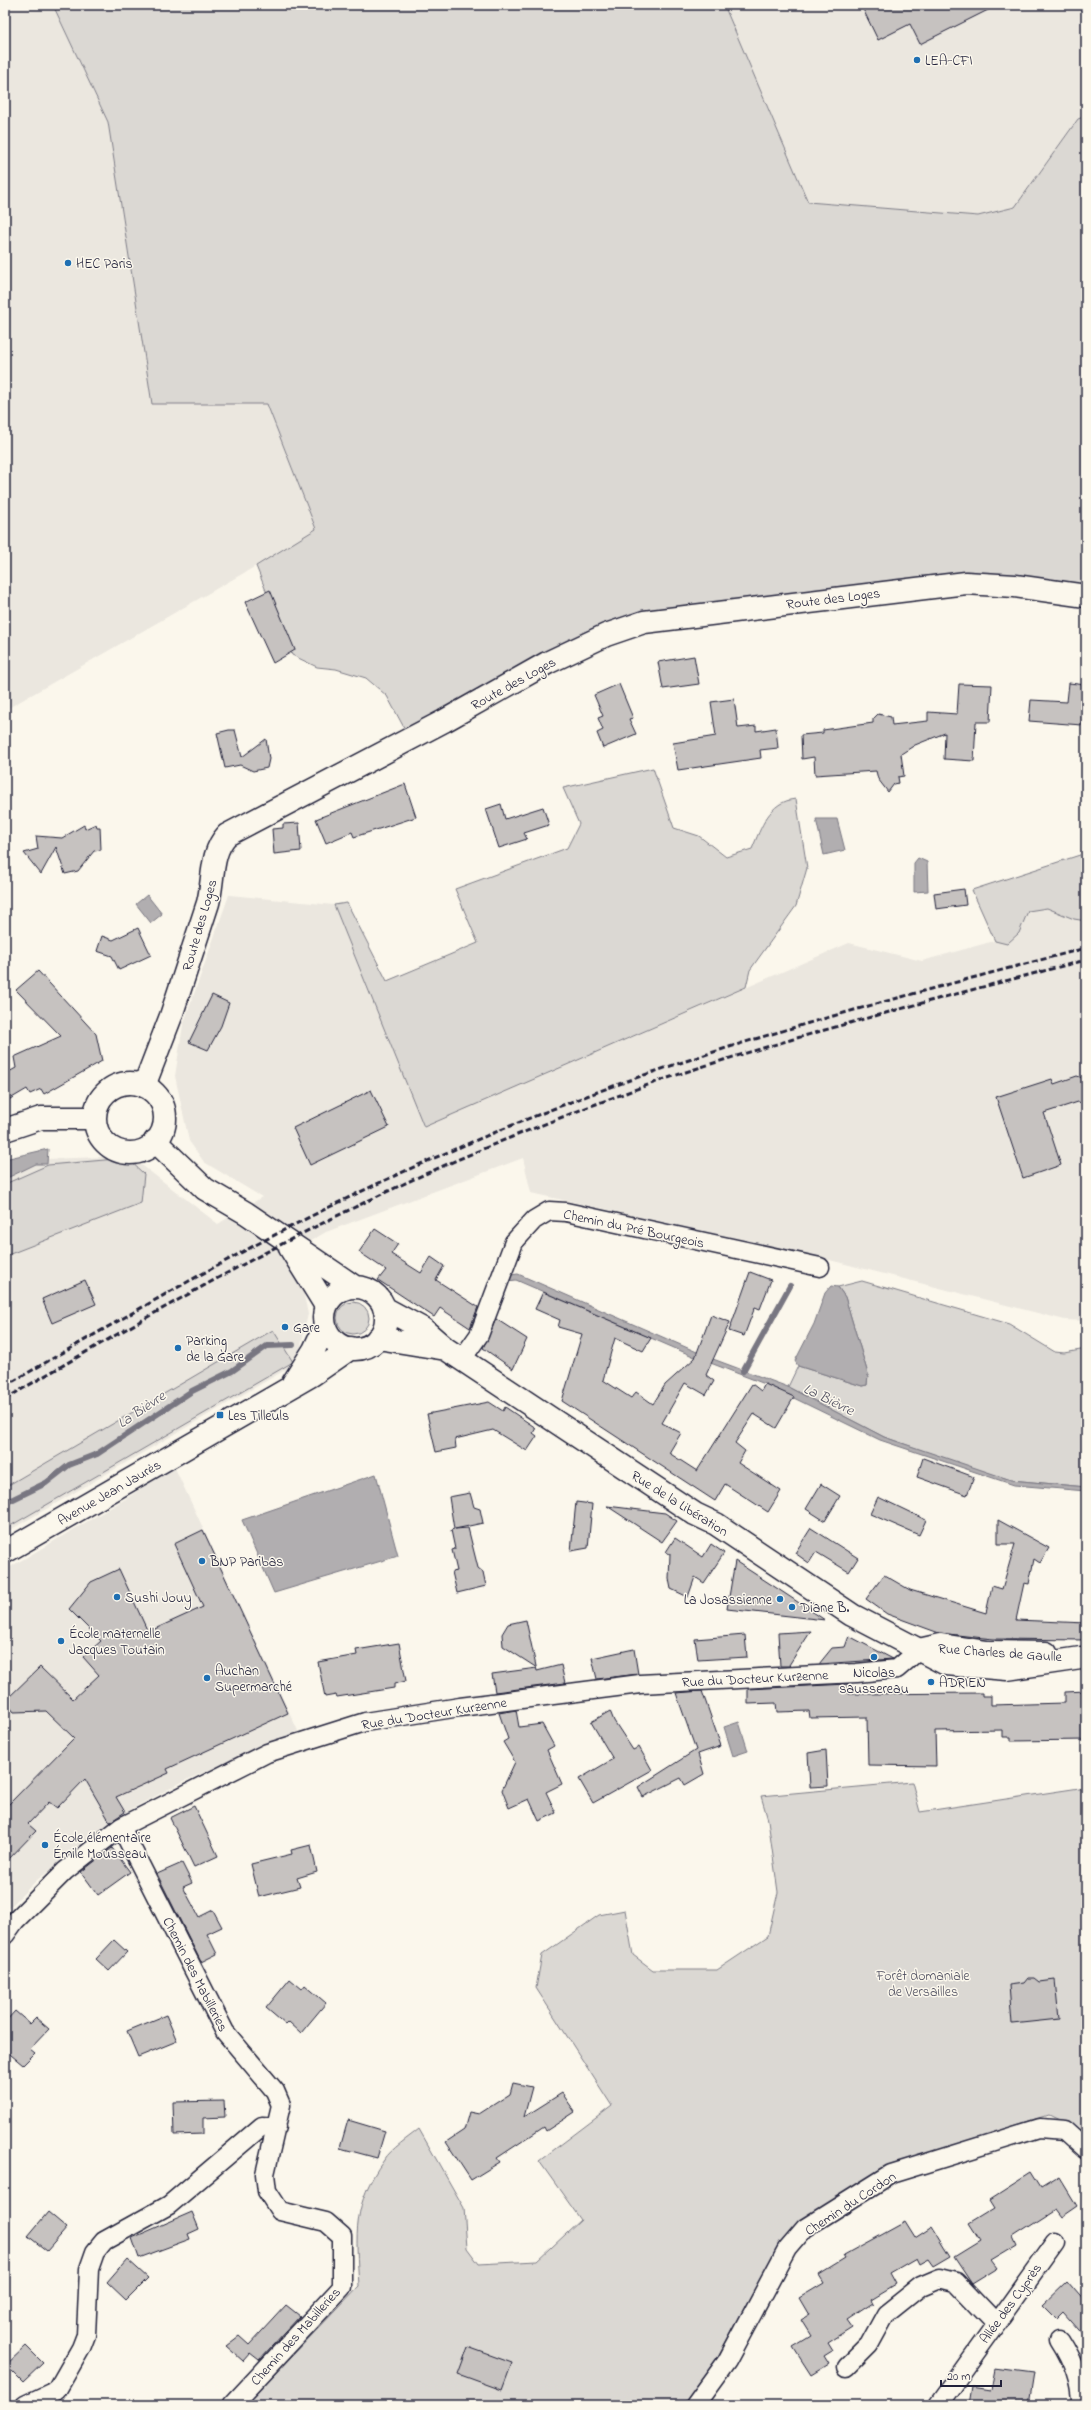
<svg xmlns="http://www.w3.org/2000/svg" width="1091" height="2410" viewBox="0 0 1091 2410" font-family="'Indie Flower',sans-serif">
<style>
.built{fill:#ebe7df}
.green{fill:#dbd8d3;stroke:#7e7d87}
.water{fill:#b1aeb0;stroke:#787681}
.lines{fill:none;stroke-linecap:round;stroke-linejoin:round}
.stream{stroke:#787681;stroke-width:6}
.building{fill:#c6c2c0;stroke:#22223b}
.minor-casing{stroke:#22223b;stroke-width:21}
.tertiary-casing{stroke:#22223b;stroke-width:25}
.secondary-casing{stroke:#22223b;stroke-width:25}
.minor{stroke:#fbf7ec;stroke-width:18}
.tertiary{stroke:#fbf7ec;stroke-width:22}
.secondary{stroke:#fbf7ec;stroke-width:22}
.rail{stroke:#22223b;stroke-width:3;stroke-dasharray:6 3;stroke-linecap:butt}
.poi-dot{fill:#1f6fb2;stroke:#fbf7ec;stroke-width:1.5}
.labels{text-anchor:middle;stroke-width:3;stroke-linejoin:round;paint-order:stroke}
.poi-label{font-size:14px;fill:#22223b;stroke:#fbf7ec;text-anchor:start}
.street-label{font-size:14px;fill:#22223b;stroke:#fbf7ec}
.park-label{font-size:14px;fill:#505061;stroke:#fbf7ec}
.water-label{font-size:15px;font-style:italic;fill:#545364;stroke:#fbf7ec}
</style>
<rect width="100%" height="100%" fill="#fbf7ec"/>
<filter id="ink" filterUnits="userSpaceOnUse"><feTurbulence type="fractalNoise" baseFrequency=".025" numOctaves="2"/><feDisplacementMap in="SourceGraphic" scale="8" xChannelSelector="R" yChannelSelector="G"/><feConvolveMatrix kernelMatrix="1 2 1 2 8 2 1 2 1" color-interpolation-filters="sRGB"/></filter>
<g filter="url(#ink)">
<path class="built" d="M5 5H53L108 122 152 404H267L316 530 256 566 5 710Z
M724 5H1086V116L1078 119 1015 207 978 216 808 202Z
M1086 853V1321L1065 1320 806 1254 531 1193 523 1158 326 1232 284 1256 302 1286 308 1314 299 1354 292 1366 5 1533V1179L46 1159 130 1156 218 1224 262 1197 204 1162 189 1141 175 1076 183 1025 229 895 334 905 424 1127 849 943 922 961 994 941 972 890Z
M174 1466 298 1731 184 1781 131 1809 37 1880 5 1912V1570L127 1498Z"/>
<path class="green" d="M53 5H724L808 202 978 216 1015 207 1078 119 1086 116V585L698 605 408 735 387 696 366 678 336 669 317 667 292 655 256 566 316 529 267 404H152L108 122Z
M653 768 674 828 699 836 726 857 752 849C761 828 769 801 796 799L807 868 796 906 750 970 746 987 424 1127 334 905 347 903 387 981 478 943 455 889 567 848 579 824 563 788Z
M1086 853V921L1074 919 1047 908 1028 911 1019 933 1007 944 995 941 972 890Z
M127 1158 144 1174 141 1203 5 1256V1184L48 1165Z
M862 1281 1009 1324 1055 1352 1064 1353 1086 1349V1487L1011 1480 978 1470 884 1437 788 1387 798 1366 862 1386 867 1385 868 1374 845 1297 838 1287Z
M337 1318a16 16 0 1 1 32 0a16 16 0 1 1-32 0Z
M273 1330 293 1362 5 1529V1487Z
M912 1782 920 1812 1086 1787V2140L1081 2131 1048 2115 884 2167 798 2222 777 2248 717 2358 683 2405H245L359 2286C356 2233 352 2205 384 2160 392 2148 408 2138 419 2129L464 2208 467 2248 479 2264 537 2261 581 2220 539 2161 612 2106 536 1988 542 1955 599 1915 625 1910 633 1955 653 1970H717L768 1936 778 1892 768 1820 761 1796Z"/>
<path class="water" d="M816 819H837L845 850 824 855Z
M918 858 927 862 928 891 914 892V863Z
M147 895 162 914 151 923 136 904Z
M48 1149 47 1164H36L5 1179V1159Z
M518 1274 713 1359 788 1387 884 1437 1011 1480 1086 1487V1491L1014 1485 880 1440 765 1384 695 1357 516 1280 501 1282 503 1276Z
M831 1286 838 1287 845 1297 868 1374 867 1385 862 1386 798 1366 795 1361 814 1324 825 1293Z
M376 1474 398 1556 274 1593 242 1520Z
M739 1722 748 1751 733 1756 724 1727Z"/>
<g class="lines">
<path class="stream" d="M743 1371 790 1286
M5 1503 46 1483 69 1465 97 1454 192 1391 232 1371 267 1346 293 1345"/>
</g>
<path class="building" d="M861 5H998L920 44 910 24 878 40Z
M270 590 295 650 273 663 245 602Z
M694 656 699 684 663 689 658 662Z
M1069 683 1086 685 1082 725 1029 721 1031 700 1067 702Z
M619 684 633 718 629 719 636 734 603 748 597 733 603 730 598 718 603 716 594 695Z
M959 684 992 685 990 722H976L974 761 944 759 945 733 915 745 901 754 904 776 898 777 899 783 894 784 888 792 878 779 876 771 815 775 814 757 802 759 801 735 823 733V730L873 723V719L878 714 891 717 892 725 928 721V712L957 714Z
M734 699 738 728 756 726V731L776 728 778 748 760 750 761 758 678 770 673 743 716 736 711 702Z
M229 730H235L242 757 266 739 269 759 267 768 253 771 240 765 225 768 217 733Z
M405 784 416 817 354 837 352 832 326 843 316 819Z
M501 804 505 819 543 807 549 825 524 833 527 839 499 848 486 809Z
M299 823 301 851 274 854 272 829 283 828V824Z
M96 824 97 827H100L101 850 94 851 78 871 65 874 56 847 41 874 24 853 38 849 36 836 62 838 84 825 85 829Z
M964 889 966 905 936 909 934 893Z
M138 928 151 955 119 970 112 956 97 951 102 936 113 940Z
M38 971 96 1034 102 1061 44 1094 41 1089 30 1094 27 1089 5 1102V1074L16 1068 14 1057 61 1036 16 990Z
M212 995 229 1003 221 1026 208 1050 189 1042Z
M1077 1076 1086 1079V1104L1078 1102 1044 1113 1061 1165 1023 1178 996 1097 1052 1079 1054 1084Z
M371 1090 389 1127 310 1165 293 1128Z
M375 1229 398 1244 391 1254 421 1273 431 1257 444 1266 436 1280 478 1307 470 1328 440 1308 434 1317 378 1280 386 1270 359 1252Z
M750 1272 771 1280 760 1309 755 1307 744 1336 729 1331Z
M85 1280 96 1304 52 1323 42 1299Z
M543 1292 651 1338 643 1351 615 1338 603 1380 631 1398 636 1392 653 1404 665 1385 695 1358 711 1315 730 1322 706 1375 714 1381 706 1395 685 1383 662 1423 681 1433 669 1453 697 1471 752 1384 761 1391 765 1384 794 1397 776 1428 754 1414 735 1443 745 1451 738 1463 781 1491 768 1512 725 1484 715 1501 562 1401 582 1334 558 1327 560 1320 535 1309Z
M496 1319 527 1339 513 1369 483 1348Z
M489 1402 503 1411 505 1407 536 1428 533 1433 537 1436 527 1451 493 1430 455 1439 456 1448 436 1452 427 1414Z
M923 1458 974 1477 967 1495 917 1477Z
M821 1484 840 1496 825 1521 806 1509Z
M470 1493 474 1507 480 1509 483 1523 455 1529 468 1528 478 1568 483 1572 486 1586 457 1593 452 1572 457 1571 452 1550 455 1549 451 1530 454 1529 449 1497Z
M878 1497 926 1520 919 1535 870 1514Z
M576 1502 592 1504 588 1548 571 1551Z
M607 1506 665 1513 677 1521 662 1542Z
M998 1520 1049 1548 1040 1563 1034 1559 1029 1584 1024 1583 1016 1620 1086 1623V1640L993 1639 939 1633 887 1614 866 1599 884 1575 910 1590 986 1613 992 1586 1002 1589 1015 1544H998Z
M811 1528 858 1558 849 1572 816 1552 809 1563 795 1553Z
M203 1530 288 1713 167 1769 169 1773 116 1797 125 1812 110 1822 85 1779 57 1808 49 1802 28 1824 36 1831 5 1863V1808L74 1738 46 1711 14 1712 5 1701 40 1667 73 1699 99 1675 83 1657 101 1641 69 1609 91 1582 119 1569 148 1632 203 1607 174 1544Z
M675 1538 703 1557 711 1544 724 1553 704 1583 695 1577 688 1597 671 1589 669 1579 670 1554 666 1552Z
M735 1561 775 1587 825 1620 727 1609Z
M526 1620 537 1671 561 1665 565 1683 495 1692 492 1674 537 1668 503 1646 502 1634 508 1624Z
M811 1631 789 1665 790 1666H780L778 1633Z
M745 1635 747 1657 698 1660 695 1639Z
M849 1636 893 1659 819 1664 832 1648 845 1647Z
M399 1643 406 1681 394 1684V1688L337 1697 336 1695 325 1697 318 1662 357 1655 356 1650Z
M634 1649 638 1674 597 1679 592 1658Z
M848 1684 849 1694 982 1693V1696H991V1705L1065 1703V1692L1086 1691V1740L1011 1741V1737H1003V1730L935 1731 936 1766 868 1765 867 1717 810 1718 809 1711 777 1712 776 1703 748 1704V1689Z
M702 1691 721 1746 698 1754 704 1774 685 1785 681 1778 643 1797 638 1787 696 1750 676 1693Z
M516 1710 519 1727 542 1724 554 1746 547 1750 562 1784 546 1792 556 1813 539 1821 529 1799 509 1808 502 1790 515 1762 503 1742 508 1739 499 1713Z
M610 1711 614 1721 633 1750 639 1747 652 1770 593 1803 579 1779 613 1759 591 1722Z
M826 1750 828 1786 810 1787 808 1753Z
M194 1806 218 1856 194 1867 170 1818Z
M311 1845 317 1872 297 1878 300 1887 259 1897 251 1864 292 1854 291 1850Z
M112 1848 130 1872 98 1895 81 1872Z
M182 1863 192 1883 183 1887 199 1917 213 1910 222 1927 207 1934 217 1954 201 1962 157 1874Z
M114 1940 127 1952 109 1971 96 1959Z
M1028 1978H1035L1040 1982 1055 1980 1059 2019 1012 2024 1009 1985 1024 1983Z
M290 1979 302 1989 305 1985 326 2003 301 2033 289 2022 286 2025 266 2008Z
M15 2011 30 2024 36 2018 49 2029 30 2049 35 2053 23 2065 5 2050V2022Z
M166 2015 177 2041 138 2057 127 2031Z
M513 2083 532 2087 524 2117 562 2093 575 2112 546 2131 544 2127 497 2158 500 2162 471 2180 446 2142 464 2130 469 2112 479 2114 510 2094Z
M224 2101 225 2117 203 2118V2134L174 2135 173 2102Z
M348 2120 385 2131 377 2158 340 2148Z
M1032 2173 1042 2189 1060 2178 1077 2206 1061 2217 1055 2209 1013 2236 1017 2245 992 2260 998 2268 972 2284 954 2257 980 2241 969 2224 995 2208 990 2200Z
M48 2212 67 2228 47 2251 28 2236Z
M192 2212 199 2229 188 2234 190 2239 139 2258 132 2238Z
M905 2222 915 2238 932 2227 950 2256 933 2266 928 2259 919 2264 916 2258 890 2273 896 2284 871 2299 873 2303 847 2320 852 2327 827 2343 832 2351 824 2356 829 2364 811 2375 793 2347 811 2336 801 2320 809 2315 799 2298 824 2283 819 2275 845 2259 843 2256Z
M127 2259 148 2278 126 2300 107 2282Z
M1067 2282 1086 2304V2337L1064 2312 1057 2319 1043 2305Z
M286 2305 300 2316 259 2360 250 2353 243 2361 226 2346 239 2336 249 2345Z
M26 2346 43 2363 23 2382 6 2365Z
M468 2347 512 2363 502 2390 458 2374Z
M994 2368 1033 2373 1028 2405H968L971 2386 990 2389Z"/>
<g class="lines">
<defs>
<path id="minor" d="M462 1359 479 1335 514 1242 534 1220 549 1211 566 1212 820 1267
M121 1827 225 2032 275 2091 281 2105 265 2174 267 2191 280 2211 326 2222 342 2236V2287L232 2405
M5 1935 15 1921 65 1871 121 1827 267 1753 365 1722 460 1707 640 1684 857 1673 897 1669 919 1650
M1059 2339C1072 2359 1081 2381 1081 2405
M847 2367 869 2345 886 2314 921 2286 940 2278 956 2282 995 2323
M25 2405 57 2390 81 2348 86 2335 89 2269 95 2252 104 2241 169 2205 262 2126 277 2127
M695 2405 727 2361 787 2249 805 2228 891 2174 1040 2128 1064 2130 1086 2150
M938 2405 1055 2242"/>
<path id="tertiary" d="M144 1086 171 1016 208 903C214 880 210 853 227 835L444 721 547 663 606 635 644 622 966 583 1015 586 1086 596"/>
<path id="secondary" d="M95 1118a35 35 0 1 1 70 0a35 35 0 1 1-70 0Z
M5 1130 41 1118H95
M155 1141 205 1189 246 1213 355 1287
M290 1248 326 1306
M324 1318a31 31 0 1 1 62 0a31 31 0 1 1-62 0Z
M384 1308 423 1329 446 1349 695 1514 716 1524 852 1615 946 1664 1007 1669 1081 1658
M378 1338 446 1349
M293 1383 314 1350 325 1326
M5 1552 312 1375 351 1348
M919 1650 941 1645 987 1652 1046 1653"/>
</defs>
<use href="#minor" class="minor-casing"/>
<use href="#tertiary" class="tertiary-casing"/>
<use href="#secondary" class="secondary-casing"/>
<use href="#minor" class="minor"/>
<use href="#tertiary" class="tertiary"/>
<use href="#secondary" class="secondary"/>
<path class="rail" d="M5 1386C151 1302 297 1216 453 1150 530 1117 609 1086 689 1060 820 1017 953 983 1086 948
M5 1399C170 1303 335 1208 512 1137 572 1113 633 1089 695 1069 824 1028 955 994 1086 960"/>
</g>
</g>
<g class="poi-dot">
<circle cx="917" cy="60" r="4"/>
<circle cx="68" cy="263" r="4"/>
<circle cx="285" cy="1327" r="4"/>
<circle cx="178" cy="1348" r="4"/>
<rect x="216" y="1411" width="8" height="8" rx="2"/>
<circle cx="202" cy="1561" r="4"/>
<circle cx="117" cy="1597" r="4"/>
<circle cx="780" cy="1599" r="4"/>
<circle cx="792" cy="1607" r="4"/>
<circle cx="61" cy="1641" r="4"/>
<circle cx="874" cy="1657" r="4"/>
<circle cx="207" cy="1678" r="4"/>
<circle cx="931" cy="1682" r="4"/>
<circle cx="45" cy="1845" r="4"/>
</g>
<g class="labels">
<g class="poi-label">
<text x="925" y="65">LEA-CFI</text>
<text x="76" y="268">HEC Paris</text>
<text x="293" y="1332">Gare</text>
<text x="186" y="1345">Parking<tspan x="186" dy="16">de la Gare</tspan></text>
<text x="228" y="1420">Les Tilleuls</text>
<text x="210" y="1566">BNP Paribas</text>
<text x="125" y="1602">Sushi Jouy</text>
<text x="772" y="1604" text-anchor="end">La Josassienne</text>
<text x="800" y="1612">Diane B.</text>
<text x="69" y="1638">École maternelle<tspan x="69" dy="16">Jacques Toutain</tspan></text>
<text x="215" y="1675">Auchan<tspan x="215" dy="16">Supermarché</tspan></text>
<text x="874" y="1677" text-anchor="middle">Nicolas<tspan x="874" dy="16">saussereau</tspan></text>
<text x="939" y="1687">ADRIEN</text>
<text x="53" y="1842">École élémentaire<tspan x="53" dy="16">Émile Mousseau</tspan></text>
</g>
<g class="street-label">
<text transform="translate(833 598) rotate(-7)" y="5">Route des Loges</text>
<text transform="translate(513 683) rotate(-29)" y="5">Route des Loges</text>
<text transform="translate(199 925) rotate(-74)" y="5">Route des Loges</text>
<text transform="translate(634 1228) rotate(12)" y="5">Chemin du Pré Bourgeois</text>
<text transform="translate(109 1492) rotate(-30)" y="5">Avenue Jean Jaurès</text>
<text transform="translate(680 1503) rotate(32)" y="5">Rue de la Libération</text>
<text transform="translate(1000 1652) rotate(4)" y="5">Rue Charles de Gaulle</text>
<text transform="translate(755 1678) rotate(-3)" y="5">Rue du Docteur Kurzenne</text>
<text transform="translate(434 1713) rotate(-9)" y="5">Rue du Docteur Kurzenne</text>
<text transform="translate(196 1974) rotate(63)" y="5">Chemin des Mabilleries</text>
<text transform="translate(850 2203) rotate(-33)" y="5">Chemin du Cordon</text>
<text transform="translate(1010 2303) rotate(-54)" y="5">Allée des Cyprès</text>
<text transform="translate(295 2336) rotate(-48)" y="5">Chemin des Mabilleries</text>
</g>
<g class="park-label">
<text x="923" y="1980">Forêt domaniale<tspan x="923" dy="16">de Versailles</tspan></text>
</g>
<g class="water-label">
<text transform="translate(829 1399) rotate(26)" y="5">La Bièvre</text>
<text transform="translate(141 1409) rotate(-34)" y="5">La Bièvre</text>
</g>
</g>
<rect width="1091" height="2410" fill="none" stroke="#fbf7ec" stroke-width="20"/>
<rect x="10" y="10" width="1071" height="2390" fill="none" stroke="#22223b" stroke-width="1.5" filter="url(#ink)"/>
<path d="M941 2380v6h60v-6" fill="none" stroke="#22223b" stroke-width="2"/>
<text x="947" y="2380" font-size="12" fill="#22223b" stroke="#fbf7ec" stroke-width="3" paint-order="stroke">20 m</text>
</svg>
